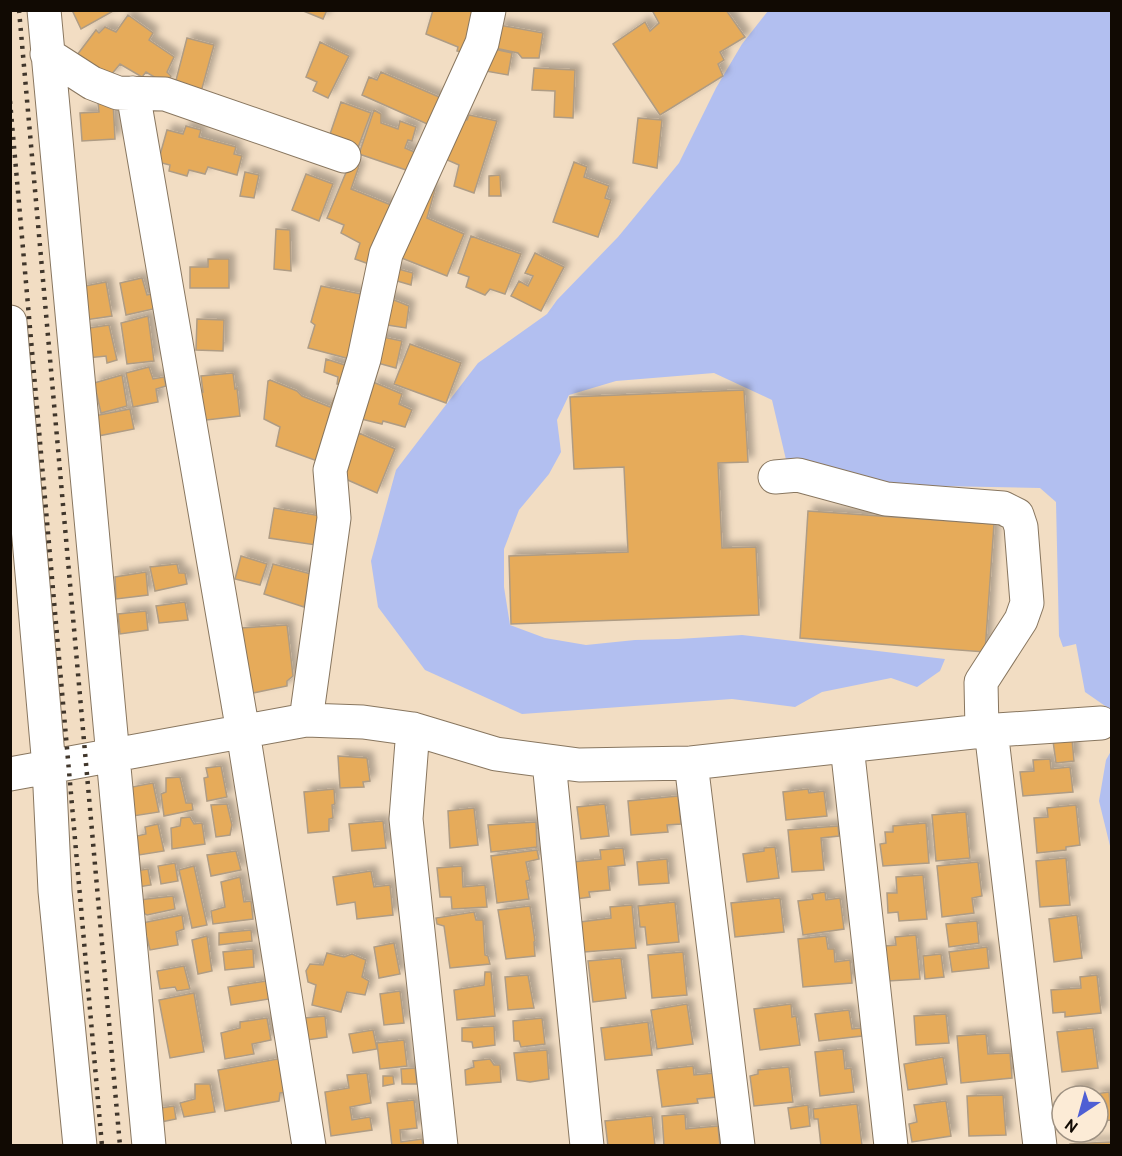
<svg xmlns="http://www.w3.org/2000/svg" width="1122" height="1156" viewBox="0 0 1122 1156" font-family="Overpass,sans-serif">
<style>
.green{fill:#b2bff0}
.building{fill:#e6ab5a;stroke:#af9c84;stroke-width:1.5;filter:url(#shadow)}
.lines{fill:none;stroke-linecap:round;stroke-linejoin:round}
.minor-casing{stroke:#88765f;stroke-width:35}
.minor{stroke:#fff;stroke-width:33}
.rail{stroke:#40362b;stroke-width:4.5;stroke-dasharray:3 6;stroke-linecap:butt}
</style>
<defs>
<filter id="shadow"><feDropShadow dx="5.5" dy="-5.5" stdDeviation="3" flood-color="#0004"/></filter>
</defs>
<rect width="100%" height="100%" fill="#f2ddc3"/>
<path class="green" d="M768 11H1111V710L1085 692 1076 644 1063 647 1059 636 1056 502 1040 488 883 485 787 464 772 400 714 373 616 381 569 395 557 420 561 452 549 474 519 510 504 549V587L510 625 545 638 586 645 635 640 678 639 742 635 945 659 940 671 917 687 891 678 822 692 795 707 732 699 522 714 425 670 378 607 371 561 396 470 478 363 547 314 557 300 618 237 679 163 716 88 742 44Z
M1111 751V850L1099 801 1106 760Z"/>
<path class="building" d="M72 10H115L81 29Z
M301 10H327L323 19Z
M433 10 484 11 469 54 457 51 458 47 426 34Z
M655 10H726L745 37 720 52 724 60 718 64 723 76 660 115 613 44 645 22 650 31 659 23 653 12Z
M128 15 153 33 149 40 174 57 167 72 171 76 166 84 146 72 142 77 120 64 111 75H95L77 55 96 30 99 33 105 27 116 32Z
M499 25 543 33 539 58H522L518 53 495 48Z
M187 38 214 45 201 92 175 84Z
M320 42 349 56 328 98 313 91 317 82 306 77Z
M494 49 512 53 508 75 480 70Z
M534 68 575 70 573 118 554 117 555 91 532 90Z
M381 72 446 100 434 127 362 95 369 77 377 80Z
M98 102H113L115 139 82 141 80 113 99 112Z
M341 102 371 113 356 153 327 143Z
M374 110 381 114V123L398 129 400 121 416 127 412 141 408 140 405 148 419 154 412 172 359 154Z
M469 115 497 121 474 193 454 186 459 165 438 156 457 119 467 120Z
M638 118 662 120 657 168 633 163Z
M186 126 201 130 199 137 236 147 234 154 242 156 237 175 208 167 205 174 189 170 187 176 169 171 170 165 158 162 167 130 183 134Z
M574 162 587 167 584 177 609 186 605 198 611 200 598 237 553 222Z
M350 163 359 166 351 189 396 207 369 264 355 259 360 243 341 233 344 225 327 218Z
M245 172 259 175 254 198 240 196Z
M306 174 333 184 319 221 292 210Z
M500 175 501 196H489V176Z
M420 186 435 190 427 218 464 234 447 276 394 255Z
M276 229 290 230 291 271 274 269Z
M471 236 521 254 505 294 490 289 485 295 466 287 469 277 458 273Z
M535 253 564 267 541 311 511 296 519 281 528 286 533 276 525 273Z
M208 259H229V288H190V267H208Z
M391 267 413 273 411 285 390 279Z
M142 278 147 295 152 294 153 309 126 315 120 283Z
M106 282 112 316 85 320 80 287Z
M321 286 366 295 354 360 308 348 315 325 311 322Z
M384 296 409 306 406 328 381 324Z
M148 316 154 361 127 364 121 323Z
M197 319 224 320 223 351 196 350Z
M109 325 117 360 107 363 106 356 87 358 83 329Z
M378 336 402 341 396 368 374 362Z
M410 344 461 363 446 403 394 384Z
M326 359 354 368 348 387 337 384 338 377 324 372Z
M149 367 153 379 164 377 166 386 156 389 158 402 133 407 126 373Z
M233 373 235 389 237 388 240 416 198 421 195 393 203 392 201 376Z
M122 375 127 406 101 413 94 383Z
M270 380 297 391 302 396 330 407 336 394 346 396 323 463 276 446 280 427 264 419 268 381Z
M373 382 402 394 399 404 412 410 405 427 383 421 382 424 361 419Z
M744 390 748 462 718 463 722 548 756 547 759 615 511 624 509 556 628 552 624 467 574 469 570 397Z
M130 409 134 429 98 436 94 416Z
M359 433 395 449 377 493 341 477Z
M274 508 321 516 316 545 269 538Z
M808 511 994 524 985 652 800 638Z
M241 556 267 564 260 585 235 579Z
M177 564 179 573H185L187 584 155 591 150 567Z
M273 564 311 574 304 607 264 594Z
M146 572 148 595 116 599 115 577Z
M185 602 188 620 159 623 156 606Z
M146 611 148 630 120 634 118 614Z
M287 625 293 676 287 681V686L253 693 241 628Z
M1072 739 1074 761 1056 763 1053 741Z
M338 756 367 758 370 781 363 782 364 787 340 788Z
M1050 759 1051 769 1070 767 1073 792 1023 796 1020 772 1034 771 1033 760Z
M221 766 227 797 207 801 204 778 208 777 206 768Z
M180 777 186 803H192L193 810 164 816 161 794 166 792V778Z
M153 783 159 812 133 816 132 787Z
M334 789 335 804 332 805 333 818 329 819V831L308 833 304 792Z
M808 789 809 793 824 791 827 816 786 820 783 792Z
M678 796 681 824 667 825 668 832 631 835 628 801Z
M227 804 232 825 230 835 216 837 211 805Z
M605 804 609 836 581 839 577 807Z
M1076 805 1080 845 1066 847V850L1037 853 1034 818 1048 817 1047 808Z
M474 808 478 845 450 848 448 811Z
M966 812 970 858 936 861 932 815Z
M190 817 194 824 202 823 205 844 172 849 171 828 180 826 181 818Z
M383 821 386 848 352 851 349 824Z
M536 822 537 847 491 852 488 825Z
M926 823 929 863 883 866 880 844 886 843 885 832H893V826Z
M158 824 164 851 139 855 137 836 146 834 145 827Z
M838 826 839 836 821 838 824 870 792 872 788 830Z
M775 847 779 878 747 882 743 854 764 851V848Z
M623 848 625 865 608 867 610 890 589 892 590 897 576 899 572 862 601 859 600 850Z
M537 850 539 859 526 862 530 880 526 881 529 899 497 903 491 856Z
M236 851 241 870 211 876 207 855Z
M1066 858 1070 905 1040 907 1036 861Z
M667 859 669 883 639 885 637 862Z
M978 862 982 896 972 898 974 913 942 917 937 866Z
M175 863 178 881 161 884 158 866Z
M194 866 207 925 192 928 179 870Z
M462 866 463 887 485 885 487 907 452 909 451 897H440L437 868Z
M148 869 151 885 132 888 129 872Z
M371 871 374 887 390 885 393 915 357 919 355 902 337 905 333 877Z
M923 875 927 919 899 921 898 912 888 913 887 893H897L896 877Z
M240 877 244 902 251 901 253 919 213 924 211 911 225 907 221 882Z
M825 892 826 900 840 898 844 929 803 935 798 901 813 899 812 894Z
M173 896 175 909 147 915 141 911 139 900Z
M780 898 784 932 735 937 731 903Z
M675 902 679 942 647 945 645 927H640L638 906Z
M632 905 636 948 584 952 580 922 611 918 610 907Z
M530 906 535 941 534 942 535 956 506 959 498 910Z
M474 912 476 920H483L485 955 488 956 490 964 450 968 444 926 437 924 436 918Z
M182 915 184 929 176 932 178 945 150 950 147 938H144L142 923Z
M1077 915 1082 958 1054 962 1049 919Z
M977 921 979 943 949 947 946 924Z
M251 930 252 941 219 945V933Z
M916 935 920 979 888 981 885 946 896 945 895 937Z
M207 936 212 971 198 974 192 940Z
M826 936 828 949H834L835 962 850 960 852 983 803 987 798 939Z
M394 943 400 974 379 978 374 947Z
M987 947 989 968 952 972 949 952Z
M253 949 254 967 225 970 223 952Z
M683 952 687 995 652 998 648 955Z
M327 953 344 957 352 954 366 960 362 977 369 981 365 995 347 992 341 1012 312 1005 316 985 308 982 306 971 310 964 323 965Z
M941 954 944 977 925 979 923 956Z
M621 958 626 998 593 1002 588 961Z
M184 966 190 989 177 991 175 987 160 989 157 971Z
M485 972H491L495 1016 457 1020 454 990 484 985Z
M528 975 534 1008 508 1010 505 977Z
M1097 975 1101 1013 1065 1017V1012L1053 1013 1051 990 1081 988 1080 977Z
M266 981 269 999 231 1005 228 987Z
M400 991 404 1023 384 1025 380 994Z
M194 993 204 1052 170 1058 159 1000Z
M687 1004 693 1044 657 1049 651 1010Z
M791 1004 792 1017 796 1016 800 1045 760 1050 754 1009Z
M849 1010 852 1029 861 1028 862 1036 819 1041 815 1014Z
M946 1014 949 1043 916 1045 914 1016Z
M325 1016 327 1037 307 1040 304 1018Z
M267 1018 271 1040 252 1044 254 1054 225 1059 221 1033 240 1028V1022Z
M542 1018 545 1044 521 1047 519 1041H514L513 1021Z
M648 1022 652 1055 605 1060 601 1028Z
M494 1026 495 1045 473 1048 472 1042 462 1041V1028Z
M1093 1028 1098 1068 1062 1072 1057 1032Z
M373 1030 377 1049 353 1053 349 1034Z
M986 1034 988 1054 1010 1053 1012 1078 961 1083 957 1036Z
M404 1040 407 1066 380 1069 377 1043Z
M843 1049 845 1069 851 1068 854 1092 820 1096 815 1052Z
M547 1050 549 1079 530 1082 517 1080 514 1053Z
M943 1057 947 1084 908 1090 904 1064Z
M283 1058 290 1092 280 1093 279 1101 225 1111 218 1070Z
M490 1059 494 1065H500L501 1082 466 1085 465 1070 474 1067 473 1061Z
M693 1066 694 1075 715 1073 717 1097 697 1099 698 1103 662 1107 657 1070Z
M789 1067 793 1102 754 1106 750 1076 758 1074V1070Z
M415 1068 417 1084H402L401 1069Z
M367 1073 371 1103 350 1107 352 1120 370 1117 372 1130 331 1136 325 1092 349 1088 347 1075Z
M383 1076H393L394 1084 383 1086Z
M195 1084H210L215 1112 184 1117 180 1103 195 1099Z
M1087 1086 1088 1095 1109 1092 1112 1120 1098 1121V1096H1070L1069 1089Z
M1003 1095 1006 1135 969 1136 967 1096Z
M414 1100 417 1128 400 1130 401 1142 422 1139 423 1146H392L387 1103Z
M946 1101 951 1136 912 1142 909 1124 917 1122 914 1105Z
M857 1104 862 1146H821L818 1119H814L813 1109Z
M808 1105 810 1126 791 1129 788 1108Z
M174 1106 176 1119 156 1123 154 1109Z
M685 1114 686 1129 718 1126 720 1146H664L662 1116Z
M652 1116 655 1146H608L605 1121Z
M1111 1142V1146H1070V1144Z"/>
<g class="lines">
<defs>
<path id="minor" d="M44 10 149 1146
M47 54 92 83 118 93 165 94 344 156
M133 93 243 732 309 1146
M10 322 49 767 55 891 80 1146
M775 477 798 475 886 499 1003 508 1017 515 1021 527 1027 603 1021 620 981 682 982 731
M306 720 334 518 330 470 364 359 386 254 482 43 489 10
M413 729 406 819 441 1146
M991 730 1040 1146
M847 746 891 1146
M549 762 587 1146
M691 763 738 1146
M10 774 306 720 363 722 413 729 496 754 579 765 691 763 982 731 1101 723"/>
</defs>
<use href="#minor" class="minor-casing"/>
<use href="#minor" class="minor"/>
<path class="rail" d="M19 10 120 1146
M10 101 102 1146"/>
</g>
<rect width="1122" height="1156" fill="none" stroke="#110a03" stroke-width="24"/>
<g transform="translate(1080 1114) rotate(216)"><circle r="28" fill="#fcebd6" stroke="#9e9182" stroke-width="1.5"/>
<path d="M0-4.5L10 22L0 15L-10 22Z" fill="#4f5fd4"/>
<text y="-9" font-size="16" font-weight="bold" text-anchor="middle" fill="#110a03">N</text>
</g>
</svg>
